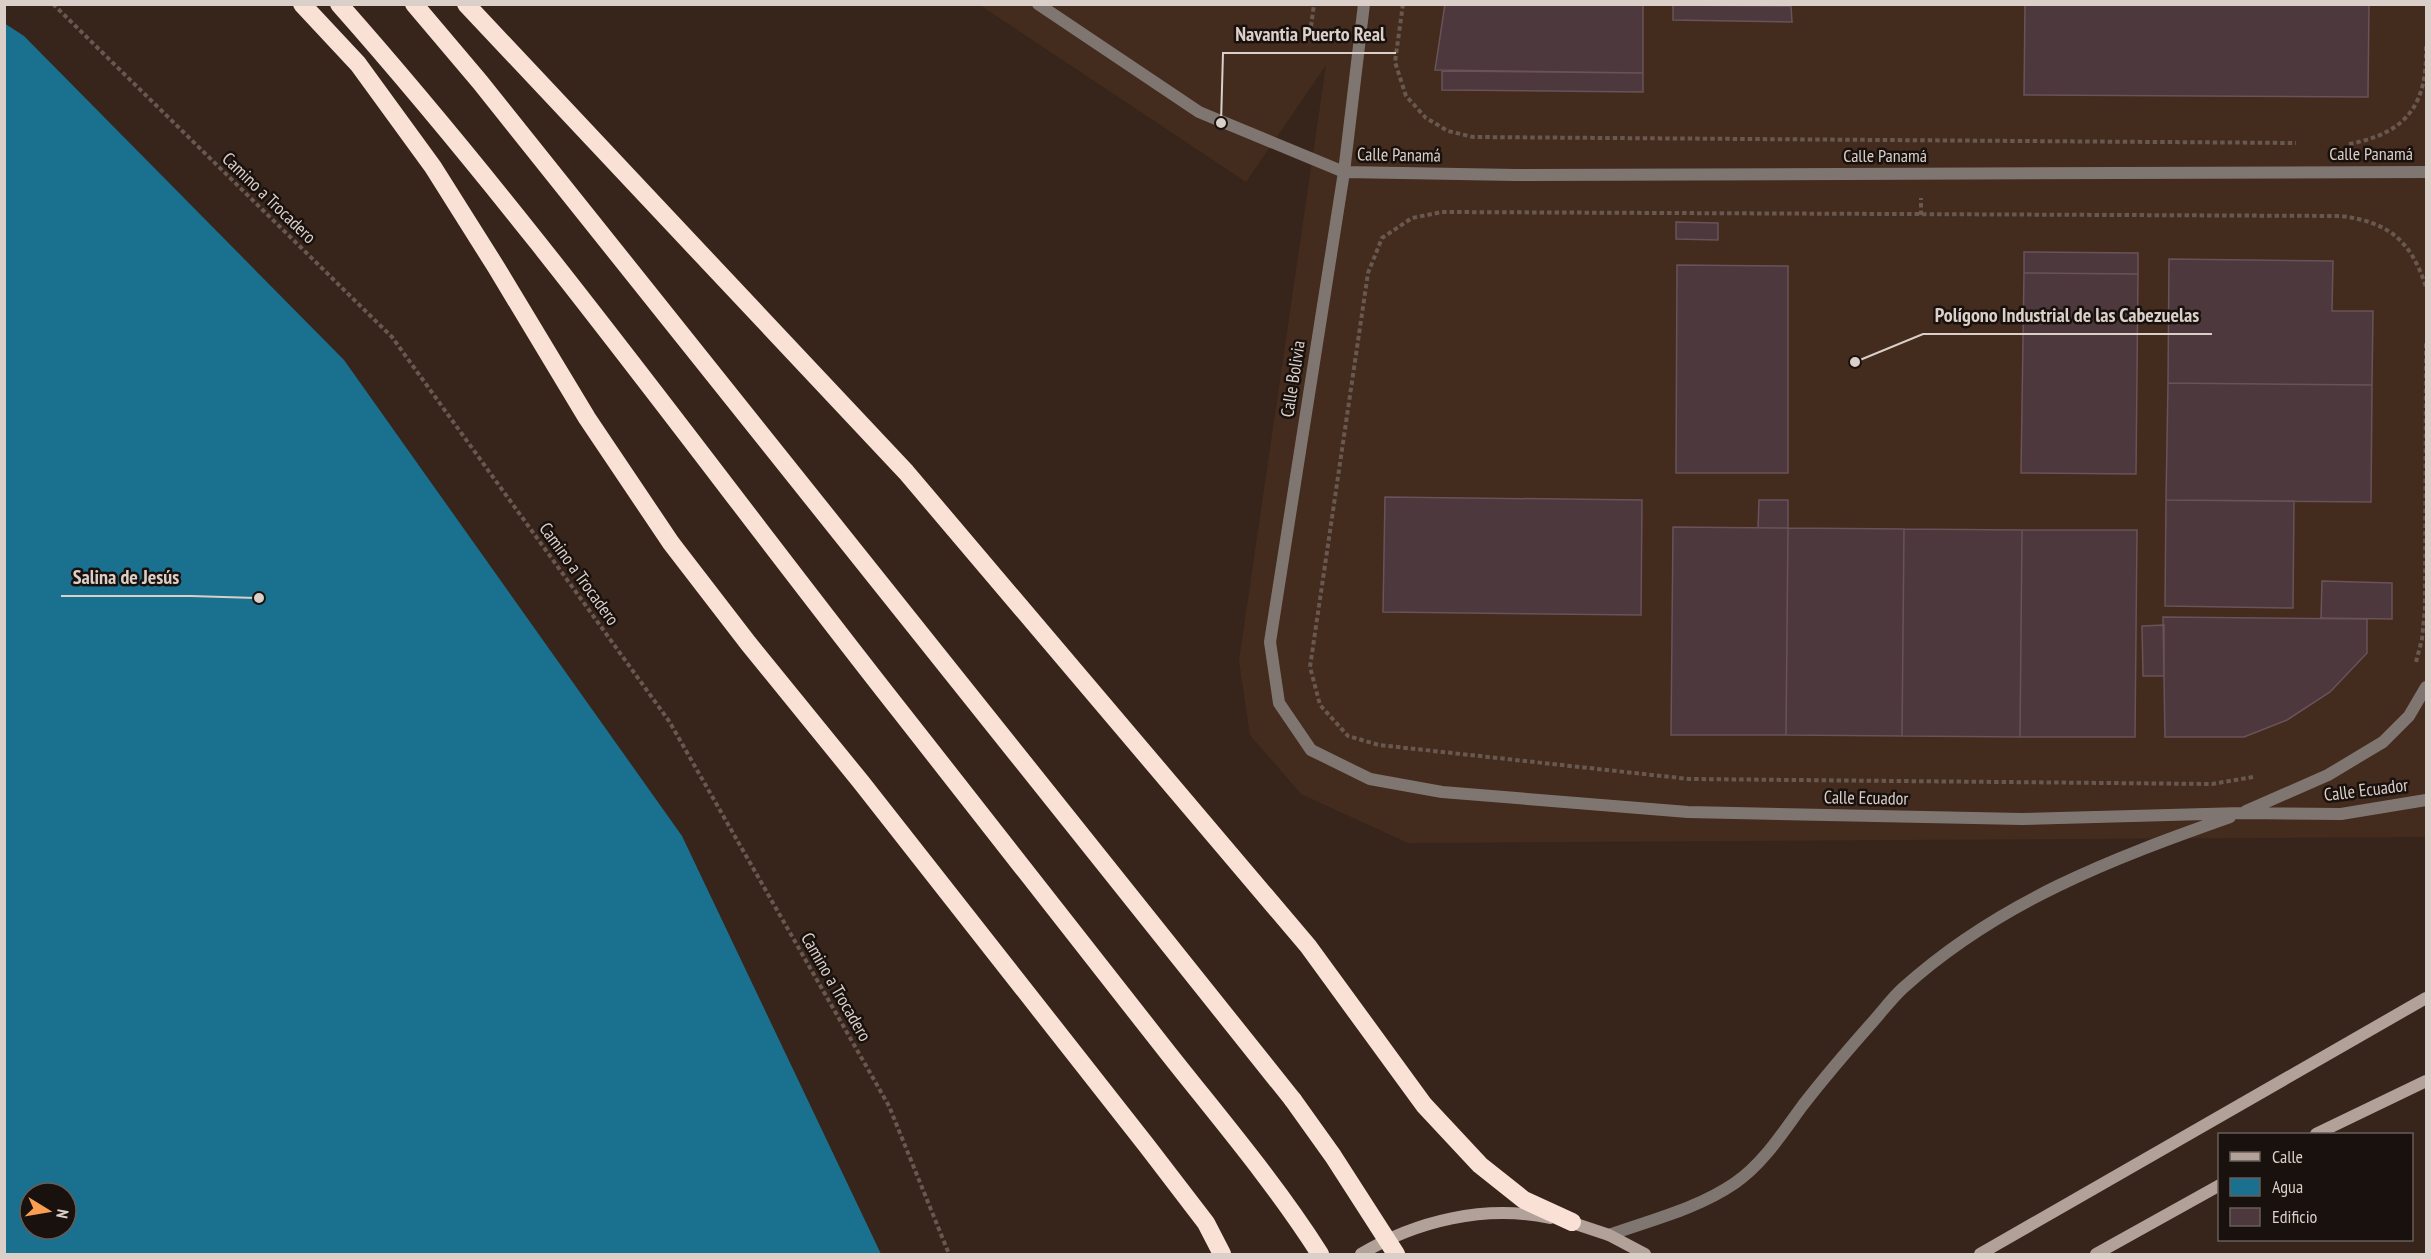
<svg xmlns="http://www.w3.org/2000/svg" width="2431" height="1259" viewBox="0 0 2431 1259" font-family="'PT Sans Narrow',sans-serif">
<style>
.built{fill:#432b1e}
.water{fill:#1a708f;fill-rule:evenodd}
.building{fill:#4d383e;stroke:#695359;stroke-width:1.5}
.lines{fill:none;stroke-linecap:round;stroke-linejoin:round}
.path{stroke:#685850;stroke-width:4;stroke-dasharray:4.5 3;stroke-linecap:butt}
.service{stroke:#807671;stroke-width:12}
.minor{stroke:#807671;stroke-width:12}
.secondary{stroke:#b1a199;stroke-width:12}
.motorway{stroke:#f9e1d5;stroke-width:18}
.motorway-bridge{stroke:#f9e1d5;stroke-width:18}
.labels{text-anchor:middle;stroke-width:5;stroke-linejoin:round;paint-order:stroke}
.street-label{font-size:18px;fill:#dbcfc9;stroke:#19110d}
.leader{fill:none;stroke:#dbcfc9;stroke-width:2}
.callout-dot{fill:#dbcfc9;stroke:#19110d;stroke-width:2}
.callout-label{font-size:20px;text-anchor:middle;font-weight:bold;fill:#dbcfc9;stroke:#19110d;stroke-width:5;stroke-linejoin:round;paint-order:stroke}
</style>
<rect width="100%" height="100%" fill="#37251c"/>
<path class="built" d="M980 5H2426V837L1408 843 1301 794 1250 735 1239 661 1326 65 1246 182Z"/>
<path class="water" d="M4 23 24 36 344 360 682 836 881 1254H5ZM30 1193H66V1229H30Z"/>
<path class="building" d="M1445 4H1643V73L1435 70Z
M1673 4H1792L1791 6Z
M2025 4H2369L2368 97 2024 95Z
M1673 5 1791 6 1792 22 1673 20Z
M1442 71 1643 73V92L1442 90Z
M1676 222 1718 223V240L1676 239Z
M2024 252 2138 253V274L2024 273Z
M2169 259 2333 261 2332 311H2373L2372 385 2168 383Z
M1677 265 1788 266V473H1676Z
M2024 273 2138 274 2136 474 2021 473Z
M2168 383 2372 385 2371 502 2166 500Z
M1385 497 1642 500 1641 615 1383 612Z
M1759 500H1788V528H1758Z
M2166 500 2294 501 2293 608 2165 606Z
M1673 527 1788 528 1786 735H1671Z
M1788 528 1904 529 1902 736 1786 735Z
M1904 529 2022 530 2020 737 1902 736Z
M2022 530H2137L2135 737H2020Z
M2322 581 2392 583V619L2321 618Z
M2163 617 2367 619V653L2330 692 2287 720 2244 737H2165Z
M2164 625V676H2143L2142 626Z"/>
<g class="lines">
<path class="path" d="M53 4 392 337 669 721 889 1106 949 1254
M1403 4 1395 62 1406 96 1426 118 1448 131 1473 137 2296 143
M1310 34 1314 4
M2349 144C2385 137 2414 123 2423 84 2426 72 2426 58 2426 46
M1921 215V198
M2416 662 2422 639 2425 609 2426 343
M2253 777 2212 784 1689 779 1379 745 1348 736 1320 705 1310 667 1368 273 1382 238 1412 218 1442 212 2341 216C2389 222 2411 241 2426 287"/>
<path class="service" d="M1038 4 1199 112 1344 172"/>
<path class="minor" d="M1364 4 1344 172 1270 642 1279 703 1311 750 1370 779 1442 792 1688 812 2022 819 2242 813 2341 814 2426 800
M1344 172 1516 175 2426 172
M2246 811 2328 775 2383 742 2409 716 2426 687
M1609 1235C1651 1220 1697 1209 1735 1183 1763 1164 1783 1132 1803 1105 1824 1078 1847 1051 1870 1025 1881 1013 1891 999 1903 988 1998 902 2111 859 2230 817"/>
<path class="secondary" d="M2316 1134 2426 1081
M1567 1221 1609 1235 1645 1254
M1361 1254C1416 1221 1485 1204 1550 1218
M1980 1254 2426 998
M2096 1254 2220 1185"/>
<path class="motorway" d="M302 4 358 64 433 167 496 267 587 418 671 543 748 643 861 782 1147 1146 1206 1223 1222 1254
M339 4C539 230 714 475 900 711 987 822 1074 933 1161 1044 1215 1113 1273 1180 1320 1254
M414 4 480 82 1293 1100
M466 4 906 472 1308 946 1424 1105 1480 1165 1524 1200 1572 1222"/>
<path class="motorway-bridge" d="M1293 1100 1333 1156 1396 1254"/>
</g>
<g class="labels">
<g class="street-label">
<text x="2371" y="160">Calle Panamá</text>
<text transform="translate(1399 155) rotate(1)" y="6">Calle Panamá</text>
<text x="1885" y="162">Calle Panamá</text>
<text transform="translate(269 198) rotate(44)" y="6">Camino a Trocadero</text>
<text transform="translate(1293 379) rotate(-81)" y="6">Calle Bolivia</text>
<text transform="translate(579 574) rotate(54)" y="6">Camino a Trocadero</text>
<text transform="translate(2366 790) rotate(-7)" y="6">Calle Ecuador</text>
<text transform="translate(1866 798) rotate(1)" y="6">Calle Ecuador</text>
<text transform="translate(836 987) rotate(60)" y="6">Camino a Trocadero</text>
</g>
</g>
<path class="leader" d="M1221 123L1223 53H1396M1855 362L1923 334H2212M259 598L191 596H61"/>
<g class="callout-dot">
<circle cx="1221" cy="123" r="6"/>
<circle cx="1855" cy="362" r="6"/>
<circle cx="259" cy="598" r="6"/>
</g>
<g class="callout-label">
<text x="1310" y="41">Navantia Puerto Real</text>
<text x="2067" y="322">Polígono Industrial de las Cabezuelas</text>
<text x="126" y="584">Salina de Jesús</text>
</g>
<rect width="2431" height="1259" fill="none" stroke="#dbcfc9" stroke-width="12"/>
<rect x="2218" y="1133" width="195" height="108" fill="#19110d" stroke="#675d58" stroke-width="1.5"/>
<rect x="2230" y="1152" width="30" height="9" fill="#b1a199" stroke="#675d58" stroke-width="1.5"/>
<text x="2272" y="1163" font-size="18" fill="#dbcfc9">Calle</text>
<rect x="2230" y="1178" width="30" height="18" fill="#1a708f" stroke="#675d58" stroke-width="1.5"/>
<text x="2272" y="1193" font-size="18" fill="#dbcfc9">Agua</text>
<rect x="2230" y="1208" width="30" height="18" fill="#4d383e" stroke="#675d58" stroke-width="1.5"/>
<text x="2272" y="1223" font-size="18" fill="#dbcfc9">Edificio</text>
<g transform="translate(48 1211) rotate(101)"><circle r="28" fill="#19110d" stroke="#675d58" stroke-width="1.5"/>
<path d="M0-4.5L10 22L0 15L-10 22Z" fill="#fc9e52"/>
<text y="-9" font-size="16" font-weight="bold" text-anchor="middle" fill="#dbcfc9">N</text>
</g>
</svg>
